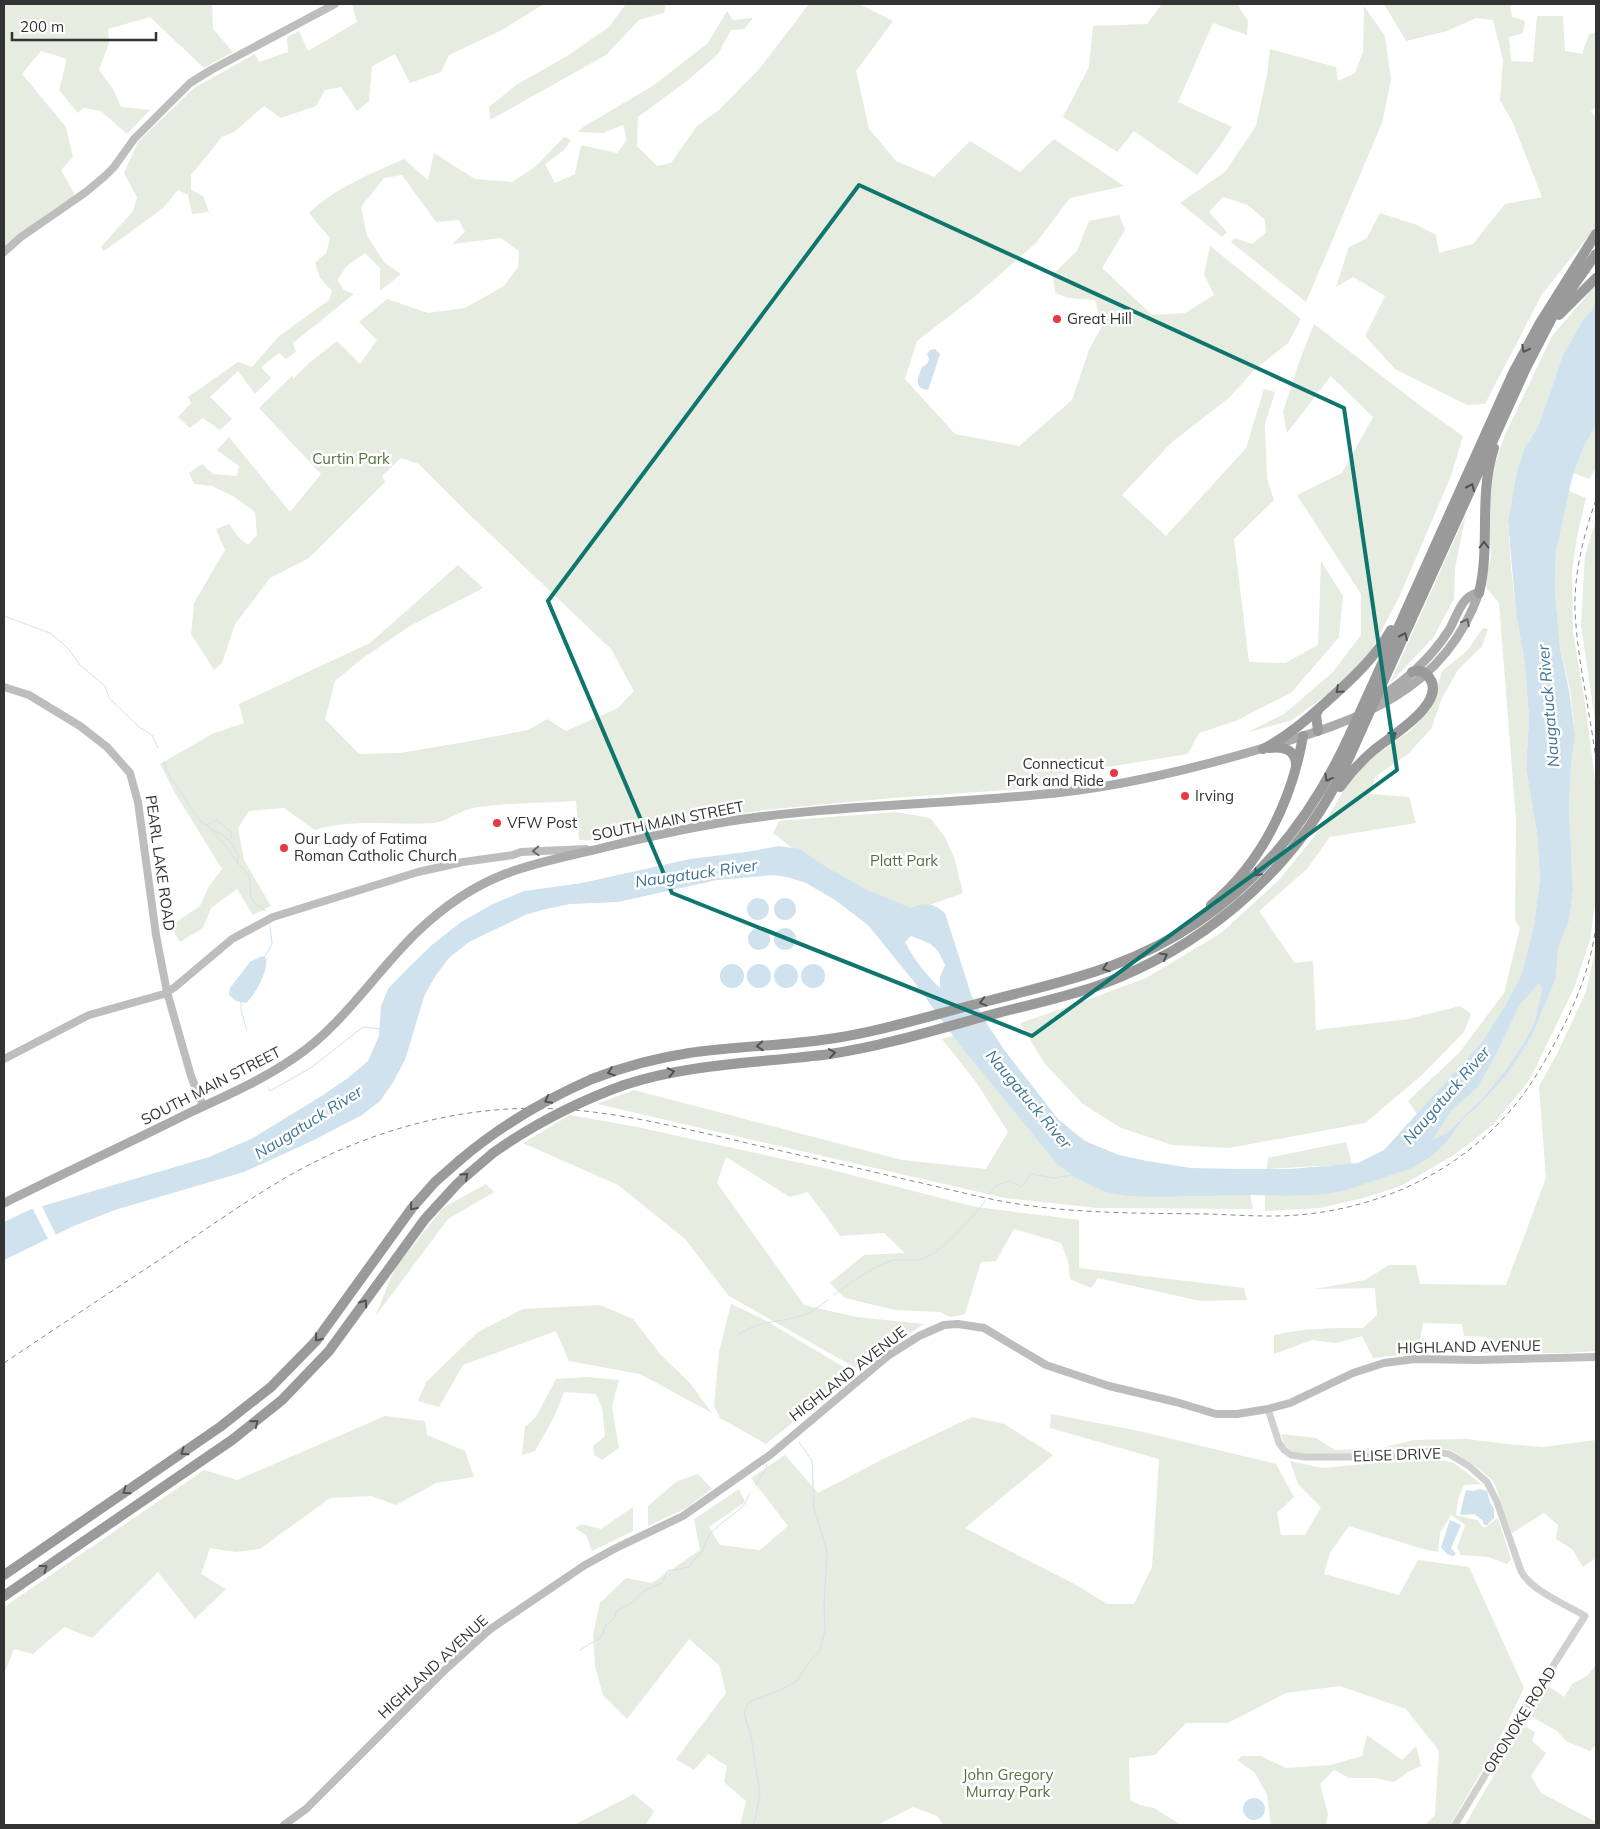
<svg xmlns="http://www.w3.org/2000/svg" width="1600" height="1829" viewBox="0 0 1600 1829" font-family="Mulish,sans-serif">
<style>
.green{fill:#e6ecdf}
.water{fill:#cfe2ee;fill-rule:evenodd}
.pier{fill:#fff}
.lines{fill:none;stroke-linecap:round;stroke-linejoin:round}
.stream{stroke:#cfe2ee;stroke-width:1}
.tertiary{stroke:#d0d0d0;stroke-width:7}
.secondary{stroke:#bdbdbd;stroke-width:8}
.primary{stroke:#ababab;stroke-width:9}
.motorway{stroke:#9a9a9a;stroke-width:10}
.rail{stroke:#888;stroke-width:1;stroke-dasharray:5 4;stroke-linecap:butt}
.motorway-bridge{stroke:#9a9a9a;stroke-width:10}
.oneway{stroke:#525252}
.oneway2{stroke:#636363}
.oneway3{stroke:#6a6a6a}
.marked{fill:none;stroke:#0f766e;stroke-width:4;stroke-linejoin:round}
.poi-dot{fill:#e63946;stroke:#fff;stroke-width:2}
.labels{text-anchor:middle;stroke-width:5;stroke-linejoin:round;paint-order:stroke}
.poi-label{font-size:15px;fill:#333;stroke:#fff;text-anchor:start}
.park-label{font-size:15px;fill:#56703f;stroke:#fff}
.street-label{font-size:15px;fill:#333;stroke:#fff}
.water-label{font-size:16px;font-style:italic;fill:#3f7597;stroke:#fff}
</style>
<rect width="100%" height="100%" fill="#fff"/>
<path class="green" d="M4 4H212L213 29 233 52 204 68 150 17 108 29 109 43 99 70 113 89 121 107 150 110 127 134 101 111 84 108 78 113 59 90 67 59 41 51 22 74 66 127 73 157 61 170 75 195 55 208 4 246Z
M352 4H544L502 30 449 55 441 72 410 83 395 54 372 66 369 101 357 111 341 87 325 90 316 106 281 118 264 106 234 132 222 137 191 175V190L203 196 209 212 192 214 188 195 178 190 162 209 104 251 101 247 133 211 137 197 124 173 138 142 194 88 255 54 259 62 288 52 287 37 299 31 308 51 357 22Z
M626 4H666L664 13 639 20 606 55 490 120 489 107 516 85 567 56 609 27Z
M809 4H859L893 21 856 71 869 129 896 161 934 177 970 141 1020 172 1054 139 1124 186 1070 198 1036 243 974 297 917 341 905 379 955 434 1019 446 1072 400 1089 350 1102 326 1095 300 1069 298 1055 293 1053 274 1077 251 1089 221 1119 215 1125 230 1102 268 1152 315 1185 313 1214 295 1204 274 1210 246 1301 319 1288 343 1254 370 1229 398 1172 442 1122 495 1166 536 1246 448 1264 389 1275 392 1265 424 1267 479 1274 500 1234 539 1249 662 1285 663 1318 645 1321 561 1343 596 1339 637 1292 692 1236 721 1199 733 1188 754 1058 775 1049 787 892 798 764 810 678 824 599 841 579 840 576 801C543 803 510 803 477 807 462 809 449 821 434 823 394 826 353 818 315 830L284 808 249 811 238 828 244 860 271 906 253 915 237 889 211 908 203 928 180 942 170 926 200 906 208 888 222 869 175 793 160 764 212 734 244 723 239 704 370 643 458 565 483 588 410 626 363 658 335 681 325 719 359 754 400 753 465 742 528 730 547 719 566 731 618 708 634 691 611 649 471 516 419 464 401 458 382 476 385 482 309 558 270 578 235 624 222 663 214 670 191 634 194 603 225 550 216 529 229 524 238 537 248 545 257 535 255 512 233 496 212 486 194 484 189 473 202 464 213 474 237 476 239 466 217 450 229 437 290 512 321 474 259 408 293 375V379L308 364 337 341 360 364 377 340 359 322 387 299 428 313 465 308 504 286 518 267 519 251 501 238 452 244 465 232 459 220 436 222 402 175 384 178 361 207 367 236 385 263 401 274 380 291V268L365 253 347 266 337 280 344 290 354 294 293 343 296 352 286 359 279 353 261 367 271 378 255 394 238 371 210 397 232 419 220 430 203 418 190 428 178 417 191 403 188 397 238 362 252 367 279 336 329 300 332 291 320 278 315 263 326 253 330 238 309 213C336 187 371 174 404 159L428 180 434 153 475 179 512 182 535 167 564 137 571 140 564 150 545 164 555 183 575 174 581 145 617 153 627 140 623 125 603 133 577 132 585 126 654 85 708 43 727 11 733 20 753 18 744 29 731 30 718 54 687 81 638 117 637 146 657 166 671 163 697 126 719 110 760 68Z
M1162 4H1237L1248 21 1247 35 1213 23 1178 102 1232 127 1219 147 1197 175 1134 131 1117 152 1063 117 1089 67 1093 26 1147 24Z
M1384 4H1512L1510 6 1512 17 1525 21 1523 33 1509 37 1511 61 1533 62 1537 16H1563L1565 51 1582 54 1589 34 1596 33V106L1591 111 1596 118V227L1542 294 1485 404 1467 405 1395 369 1365 336 1385 296 1353 277 1336 287 1349 247 1367 238 1380 213 1417 225 1436 235 1439 253 1473 244 1505 204 1542 197 1513 123 1500 100 1503 60 1493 20 1476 18 1447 31 1406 41Z
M1364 6 1385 36 1391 80 1382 123 1306 302 1231 242 1235 238 1252 244 1266 233 1265 220 1248 205 1223 197 1209 212 1227 232 1222 237 1180 203 1225 172 1256 126 1267 75 1270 49 1336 67 1338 81 1355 73 1363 52Z
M1596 285V305L1582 321 1563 355 1538 427 1524 449 1517 471 1508 521 1511 567 1516 613 1525 665 1529 719 1526 769 1537 833 1540 880 1534 925 1522 973 1505 1006 1482 1042 1417 1114 1408 1101 1459 1053 1504 993 1520 928 1515 920 1516 820 1499 603 1487 589 1485 578 1491 557 1488 501 1490 478 1505 435 1552 336Z
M1314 324 1422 407 1463 436 1451 476 1401 593 1369 655 1331 692 1292 720 1246 733 1284 714 1333 672 1361 635V594L1297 495 1342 473 1373 417 1331 376 1287 433 1283 412 1298 365Z
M1596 425V468L1589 479 1574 473 1584 446Z
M1569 491 1586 498 1577 536 1572 572 1573 632 1586 709 1595 781 1596 896 1590 940 1574 988 1530 1079 1494 1124 1454 1155 1399 1187 1363 1198 1320 1208 1265 1211V1195L1288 1196 1344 1191 1410 1169 1446 1143 1463 1119 1476 1108 1505 1077 1532 1036 1556 978 1558 948 1569 921 1573 891 1569 808 1571 766 1575 735 1570 690 1560 648 1555 593 1556 552Z
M1466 514 1455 568 1454 599 1433 638 1390 683Z
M1596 520V728L1581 625 1585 555Z
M1483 628 1488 629 1482 646 1458 670 1442 698 1431 729 1408 754 1375 777 1371 794 1409 797 1416 823 1330 837 1307 869 1259 911 1295 963 1313 961 1316 1030 1409 1019 1460 1006 1471 1014 1464 1032 1422 1075 1365 1123 1229 1148 1172 1145 1121 1128 1083 1104 1045 1064 1020 1023 1079 1003 1146 978 1221 933 1278 881 1322 827 1348 783 1373 757 1410 731 1430 710 1442 671 1467 651Z
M896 812 930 818 945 837 955 860 963 893 913 911 884 904 805 858 773 833 779 821Z
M1596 945V1351L1566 1353H1483L1487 1337 1464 1336 1462 1324 1423 1323 1418 1353 1373 1358 1362 1336 1336 1343 1312 1340 1274 1354V1335C1304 1328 1333 1328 1363 1328L1377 1315 1375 1288 1314 1289 1365 1280 1389 1265H1416L1420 1284 1506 1285 1546 1178 1539 1086 1557 1054 1586 992Z
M1539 983 1542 989 1535 1021 1525 1041 1507 1068 1483 1098 1448 1132 1431 1141 1452 1110 1478 1086 1496 1054 1520 1005Z
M953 1036 1057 1164 1167 1197 1250 1195 1253 1209 1098 1208 1005 1198 597 1104 634 1090 902 1160 986 1169 1008 1132 976 1082 942 1039Z
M570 1115 637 1127 824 1168 976 1207 1079 1220V1268L1244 1288 1247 1300 1200 1301 1098 1278 1091 1288 1070 1279 1068 1261 1061 1243 1014 1229 996 1261 981 1262 965 1314 950 1317 940 1312 895 1310 845 1298 830 1283 864 1255 905 1253 884 1233 840 1236 808 1192 790 1197 726 1157 717 1183 804 1305 856 1317 924 1324 856 1368 729 1296 685 1239 618 1185 523 1143Z
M1346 1142 1352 1164 1267 1169 1268 1158Z
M486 1184 494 1192 448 1219 375 1317 395 1268 443 1208Z
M731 1304 761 1318 854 1373 766 1444 720 1418 714 1406 719 1352Z
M600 1305 633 1319 661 1355 690 1383 712 1413 640 1374 569 1361 556 1331 463 1365 439 1407 418 1401 426 1382 478 1332 523 1309Z
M587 1377 619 1380 612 1407 619 1448 602 1460 594 1455 593 1446 605 1436 602 1407 596 1394 564 1392 555 1415 535 1451 522 1455 525 1427 536 1417 556 1379Z
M1051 1414 1139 1431 1276 1464 1294 1497 1277 1513 1281 1535H1305L1321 1507 1298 1484 1290 1461 1322 1468 1388 1462 1427 1457 1454 1463 1481 1484 1464 1485 1458 1499 1456 1515 1477 1520 1484 1528 1498 1518 1511 1559 1507 1564 1488 1557 1461 1555 1457 1548 1465 1525 1451 1515 1440 1533 1438 1552 1423 1549 1349 1526 1330 1553 1324 1574 1399 1595 1418 1560 1469 1567 1524 1688 1493 1752 1450 1825H1425L1435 1815 1439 1751 1406 1709 1340 1686 1286 1693 1228 1723H1186L1155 1755 1129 1758 1130 1800 1140 1805 1154 1808 1181 1825H944L937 1816 913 1807 877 1825H740L746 1801 724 1782 727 1766 708 1754 694 1770 676 1759 726 1693 719 1665 689 1639 627 1719 603 1695 595 1666 593 1635 600 1603 626 1578 652 1583 700 1550 694 1519 739 1489 745 1502 709 1527 720 1545 760 1550 788 1526 751 1478 785 1455 818 1493 881 1460 972 1417 1004 1424 1053 1455 965 1528 1078 1586 1107 1604H1134L1152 1567 1159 1459 1050 1428Z
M385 1416 425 1421 427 1435 465 1451 474 1477 436 1483 396 1505 371 1496 330 1498 260 1549 236 1552 210 1548 201 1574 226 1589 195 1619 158 1572 92 1638 64 1627 33 1654 14 1649 4 1674V1607L204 1470 237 1480Z
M1281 1434 1316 1438 1335 1450 1382 1448 1414 1440 1467 1439 1506 1444 1543 1447 1596 1440V1558L1583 1567 1572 1549 1556 1539 1558 1525 1544 1513 1512 1533 1494 1482 1477 1467 1451 1450 1425 1446 1386 1453 1336 1455 1293 1453 1284 1444Z
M698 1474 712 1489 685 1509 648 1526V1506L677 1481Z
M633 1507V1531L592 1551 586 1535 575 1528 582 1524 601 1529Z
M1596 1665V1744L1590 1751 1566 1741 1557 1731 1529 1715 1548 1686 1564 1697 1572 1684 1587 1676Z
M1523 1725 1535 1732 1532 1741 1546 1753 1531 1776 1541 1793 1596 1822V1825H1465Z
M1367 1735 1402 1760 1416 1746 1421 1766 1408 1772 1394 1782 1374 1778H1349L1334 1770 1320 1784 1328 1814 1326 1825H1271L1267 1795 1255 1773 1237 1760 1242 1756H1261L1286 1768 1331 1765 1362 1756Z
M634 1794 654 1811 646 1825H574Z"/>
<path class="water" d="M1596 305V342L1595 347 1596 351V425L1584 446 1572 478 1556 552 1555 591 1560 648 1569 690 1575 735 1571 766 1569 808 1573 891 1569 921 1558 948 1556 978 1532 1036 1518 1058 1505 1077 1476 1108 1463 1119 1446 1143 1429 1158 1410 1169 1344 1191 1325 1194 1288 1196 1250 1195 1167 1197 1130 1196 1105 1192 1078 1179 1057 1164 959 1044 915 983 868 925 835 900 806 883 787 877 774 875 717 880 618 902 570 904 546 909 525 915 469 942 449 958 436 975 425 994 405 1060 392 1084 380 1101 362 1115 312 1141 244 1172 115 1210 76 1225 4 1260V1222L29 1210 209 1157 251 1139 320 1097 348 1078 368 1061 379 1036 381 1006 388 989 407 969 433 944 461 922 493 904 524 891 582 883 690 859 746 852 779 846 800 849 826 867 867 890 911 908C926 902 933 903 945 913L972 997 989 1027 1005 1051 1058 1119 1085 1141 1119 1155 1147 1161 1191 1168 1236 1169H1290L1358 1163 1384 1150 1482 1042 1505 1006 1522 973 1534 925 1540 880 1537 833 1526 769 1529 719 1525 665 1516 613 1508 521 1517 471 1524 449 1538 427 1563 355 1582 321ZM911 936C932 944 936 944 945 965L940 977V988C928 977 912 957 905 942ZM1539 983 1542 989 1535 1021 1525 1041 1507 1068 1483 1098 1448 1132 1432 1140 1452 1110 1478 1087 1496 1054 1520 1005Z
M935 349 940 354 929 388 927 390C913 387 918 377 922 367L927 364 929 359 927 354 930 350Z
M774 909a11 11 0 1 1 22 0a11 11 0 1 1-22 0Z
M747 909a11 11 0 1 1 22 0a11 11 0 1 1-22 0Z
M774 939a11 11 0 1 1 22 0a11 11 0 1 1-22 0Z
M748 939a11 11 0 1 1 22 0a11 11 0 1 1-22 0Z
M262 956 266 958C269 970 255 995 246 1003L236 1001 229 995 230 988 250 962Z
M720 976a12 12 0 1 1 24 0a12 12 0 1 1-24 0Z
M747 976a12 12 0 1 1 24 0a12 12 0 1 1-24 0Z
M774 976a12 12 0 1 1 24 0a12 12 0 1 1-24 0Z
M801 976a12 12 0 1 1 24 0a12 12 0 1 1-24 0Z
M1480 1489 1487 1491 1490 1502 1494 1509V1518L1487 1525H1484L1482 1520 1474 1514 1462 1515 1460 1514 1466 1490 1473 1491Z
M1450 1520 1461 1525 1451 1548 1456 1554 1453 1556 1447 1554 1441 1547Z
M1243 1809a11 11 0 1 1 22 0a11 11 0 1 1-22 0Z"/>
<path class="pier" d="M41 1204 57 1237 49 1241 32 1207Z"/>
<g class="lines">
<path class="stream" d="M4 616 50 633 61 642 70 651 80 665 105 686 109 698 139 727 152 735 158 748
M164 762 167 772 200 821 206 825 217 820 232 833 230 841 239 856 237 862 249 875 251 897 255 904 266 911
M207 825C217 837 229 848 237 862
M212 830 219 833 229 840
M264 958 272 944 270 926
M241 1002V1010L247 1031
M268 1087 270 1091 312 1067 363 1027 380 1029
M989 1195 995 1186 1009 1181 1022 1187 1031 1174 1054 1178 1073 1175
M834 1295C848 1284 873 1267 890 1261 899 1258 911 1262 921 1259 940 1255 973 1217 985 1201
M738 1335C759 1320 778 1323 801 1316 812 1313 819 1306 828 1300
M755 1486 767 1467 766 1464
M580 1650 601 1637 606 1625 615 1618 616 1611 630 1604 644 1591 662 1583 667 1571 689 1567 697 1556 703 1551C708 1527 726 1522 742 1507 746 1504 747 1498 750 1493
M754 1825 760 1794 751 1736 744 1713 749 1702 778 1691 797 1681 807 1665 820 1650 825 1631 824 1604 827 1551 814 1508 812 1461 799 1442"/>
<path class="tertiary" d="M1268 1409 1279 1443 1284 1450 1291 1455 1305 1457H1354L1394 1456 1429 1451 1449 1454 1469 1466 1487 1482 1497 1502 1521 1571C1530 1590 1567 1605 1585 1616L1521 1716 1455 1825"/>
<path class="secondary" d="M4 252 21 237 86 192 105 176 114 167 134 139 190 83 211 70 335 4
M4 687 29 695 80 726 107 747 130 773 138 802 156 935 167 992 191 1076 203 1106
M4 1059 89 1015 164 994 175 987 232 939 273 917 418 872 463 862 513 855 521 852 586 849
M284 1825 306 1809 446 1669 489 1630 585 1565 616 1548 683 1516 770 1455 889 1355 919 1336 944 1325 958 1324 984 1328 1046 1365 1109 1386 1176 1402 1216 1414H1237L1268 1409 1290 1403 1353 1373 1384 1363 1415 1359 1479 1360 1596 1357"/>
<path class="primary" d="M1374 701C1403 683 1430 660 1449 630 1457 617 1461 595 1479 593
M4 1203C66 1172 129 1143 191 1112 226 1096 262 1080 294 1058 343 1025 374 974 416 933 442 908 471 887 505 874 536 862 570 856 602 848 642 838 683 829 724 822 836 804 951 805 1064 792 1133 784 1200 767 1267 747 1359 720 1444 692 1479 593"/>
<path class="motorway" d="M1559 315 1596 278
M1479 593C1491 544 1478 497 1494 448
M1384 680 1526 368 1555 312 1596 254
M1371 688 1513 373 1540 323 1596 234
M1318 731 1316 714 1319 709
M1269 748C1282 746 1296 749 1296 765
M1263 749C1290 735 1311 716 1333 696 1355 676 1376 656 1391 630
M1340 787C1350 773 1361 761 1374 750 1389 737 1454 700 1426 674 1421 670 1418 670 1412 672
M1211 905C1262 863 1292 800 1303 736
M592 1079C623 1067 656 1058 689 1053 736 1046 783 1046 829 1039 883 1031 935 1014 988 1001 1029 990 1071 981 1111 966 1224 925 1301 842 1350 734
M624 1085C691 1063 761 1063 830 1054 883 1046 935 1030 986 1016 1024 1006 1063 998 1100 985 1200 948 1285 878 1336 784 1346 766 1354 747 1362 729
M4 1575 220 1427 271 1387 316 1341 412 1208 435 1182 460 1160
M4 1596 232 1440 282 1400 329 1351 425 1219 458 1183 493 1153"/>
<path class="rail" d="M1596 500C1584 533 1574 573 1575 609 1577 660 1590 710 1596 761
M4 1363C62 1324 121 1285 179 1247 220 1220 260 1191 303 1168 359 1138 422 1118 485 1111 572 1101 646 1120 730 1139 789 1153 849 1166 908 1180 941 1187 973 1196 1006 1202 1073 1214 1140 1213 1207 1214 1241 1215 1275 1218 1308 1214 1404 1203 1491 1153 1540 1069 1566 1025 1590 977 1596 925"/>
<path class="motorway-bridge" d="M1362 729 1384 680
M1350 734 1371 688
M493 1153C534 1124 577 1102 624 1085
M460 1160C500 1126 544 1100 592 1079"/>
</g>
<defs><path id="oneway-chevron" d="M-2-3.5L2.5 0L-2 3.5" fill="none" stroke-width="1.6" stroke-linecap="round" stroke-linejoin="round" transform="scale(1.25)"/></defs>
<g class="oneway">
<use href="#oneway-chevron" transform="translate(1525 349) rotate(118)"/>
<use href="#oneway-chevron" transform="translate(1471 487) rotate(-66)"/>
<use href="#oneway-chevron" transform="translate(1484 545) rotate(-90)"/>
<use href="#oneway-chevron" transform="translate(1404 636) rotate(-66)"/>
<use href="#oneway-chevron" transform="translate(1339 690) rotate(138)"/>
<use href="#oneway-chevron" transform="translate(1393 735) rotate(-37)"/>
<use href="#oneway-chevron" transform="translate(1328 778) rotate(119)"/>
<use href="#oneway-chevron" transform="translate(1257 873) rotate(135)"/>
<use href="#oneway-chevron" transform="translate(1164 956) rotate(-29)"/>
<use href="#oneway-chevron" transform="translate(1106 968) rotate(161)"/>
<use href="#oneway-chevron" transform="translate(983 1002) rotate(165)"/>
<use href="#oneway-chevron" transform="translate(760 1046) rotate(175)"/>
<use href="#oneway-chevron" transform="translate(832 1053) rotate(-8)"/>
<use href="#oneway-chevron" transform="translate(611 1072) rotate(161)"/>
<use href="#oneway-chevron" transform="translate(671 1072) rotate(-12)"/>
<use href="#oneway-chevron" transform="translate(548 1100) rotate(152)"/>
<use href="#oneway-chevron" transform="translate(465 1176) rotate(-42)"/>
<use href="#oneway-chevron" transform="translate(413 1207) rotate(130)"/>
<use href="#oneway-chevron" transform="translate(364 1303) rotate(-55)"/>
<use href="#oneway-chevron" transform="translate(318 1338) rotate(128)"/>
<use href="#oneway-chevron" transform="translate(255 1423) rotate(-39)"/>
<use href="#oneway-chevron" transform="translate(184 1452) rotate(146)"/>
<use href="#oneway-chevron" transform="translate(126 1491) rotate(146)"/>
<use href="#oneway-chevron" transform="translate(44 1568) rotate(-35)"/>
</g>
<use class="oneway2" href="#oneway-chevron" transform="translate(1466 622) rotate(-63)"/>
<use class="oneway3" href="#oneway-chevron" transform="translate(536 851) rotate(178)"/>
<path class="marked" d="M859 185 1344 408 1397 770 1032 1036 672 893 548 601Z"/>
<g class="poi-dot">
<circle cx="1057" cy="319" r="5"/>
<circle cx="1114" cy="773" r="5"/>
<circle cx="1185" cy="796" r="5"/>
<circle cx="497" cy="823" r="5"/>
<circle cx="284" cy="848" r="5"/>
</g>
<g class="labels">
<g class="poi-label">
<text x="1067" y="324">Great Hill</text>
<text x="1104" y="769" text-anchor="end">Connecticut<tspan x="1104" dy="17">Park and Ride</tspan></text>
<text x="1195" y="801">Irving</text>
<text x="507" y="828">VFW Post</text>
<text x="294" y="844">Our Lady of Fatima<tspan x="294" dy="17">Roman Catholic Church</tspan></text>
</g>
<g class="park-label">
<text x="351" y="464">Curtin Park</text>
<text x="904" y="866">Platt Park</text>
<text x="1008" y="1780">John Gregory<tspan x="1008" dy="17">Murray Park</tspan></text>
</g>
<g class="street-label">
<text transform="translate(668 821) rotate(-11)" y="5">SOUTH MAIN STREET</text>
<text transform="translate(160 863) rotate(82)" y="5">PEARL LAKE ROAD</text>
<text transform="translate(211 1086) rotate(-27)" y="5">SOUTH MAIN STREET</text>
<text transform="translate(1469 1347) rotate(-1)" y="5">HIGHLAND AVENUE</text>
<text transform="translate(848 1374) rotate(-38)" y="5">HIGHLAND AVENUE</text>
<text transform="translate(1397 1455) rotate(-2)" y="5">ELISE DRIVE</text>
<text transform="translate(433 1667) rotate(-43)" y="5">HIGHLAND AVENUE</text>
<text transform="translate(1520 1720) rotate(-58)" y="5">ORONOKE ROAD</text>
</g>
<g class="water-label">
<text transform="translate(1548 706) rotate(-95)" y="6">Naugatuck River</text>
<text transform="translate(696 873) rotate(-8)" y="6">Naugatuck River</text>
<text transform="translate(1446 1095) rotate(-49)" y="6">Naugatuck River</text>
<text transform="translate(1029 1099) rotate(50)" y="6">Naugatuck River</text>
<text transform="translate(308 1122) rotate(-32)" y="6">Naugatuck River</text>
</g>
</g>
<rect width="1600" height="1829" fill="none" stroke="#333333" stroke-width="10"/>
<path d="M12 32v8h144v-8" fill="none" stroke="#333333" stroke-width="2.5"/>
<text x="20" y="32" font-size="15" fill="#333333" stroke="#ffffff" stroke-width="4" paint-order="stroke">200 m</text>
</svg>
